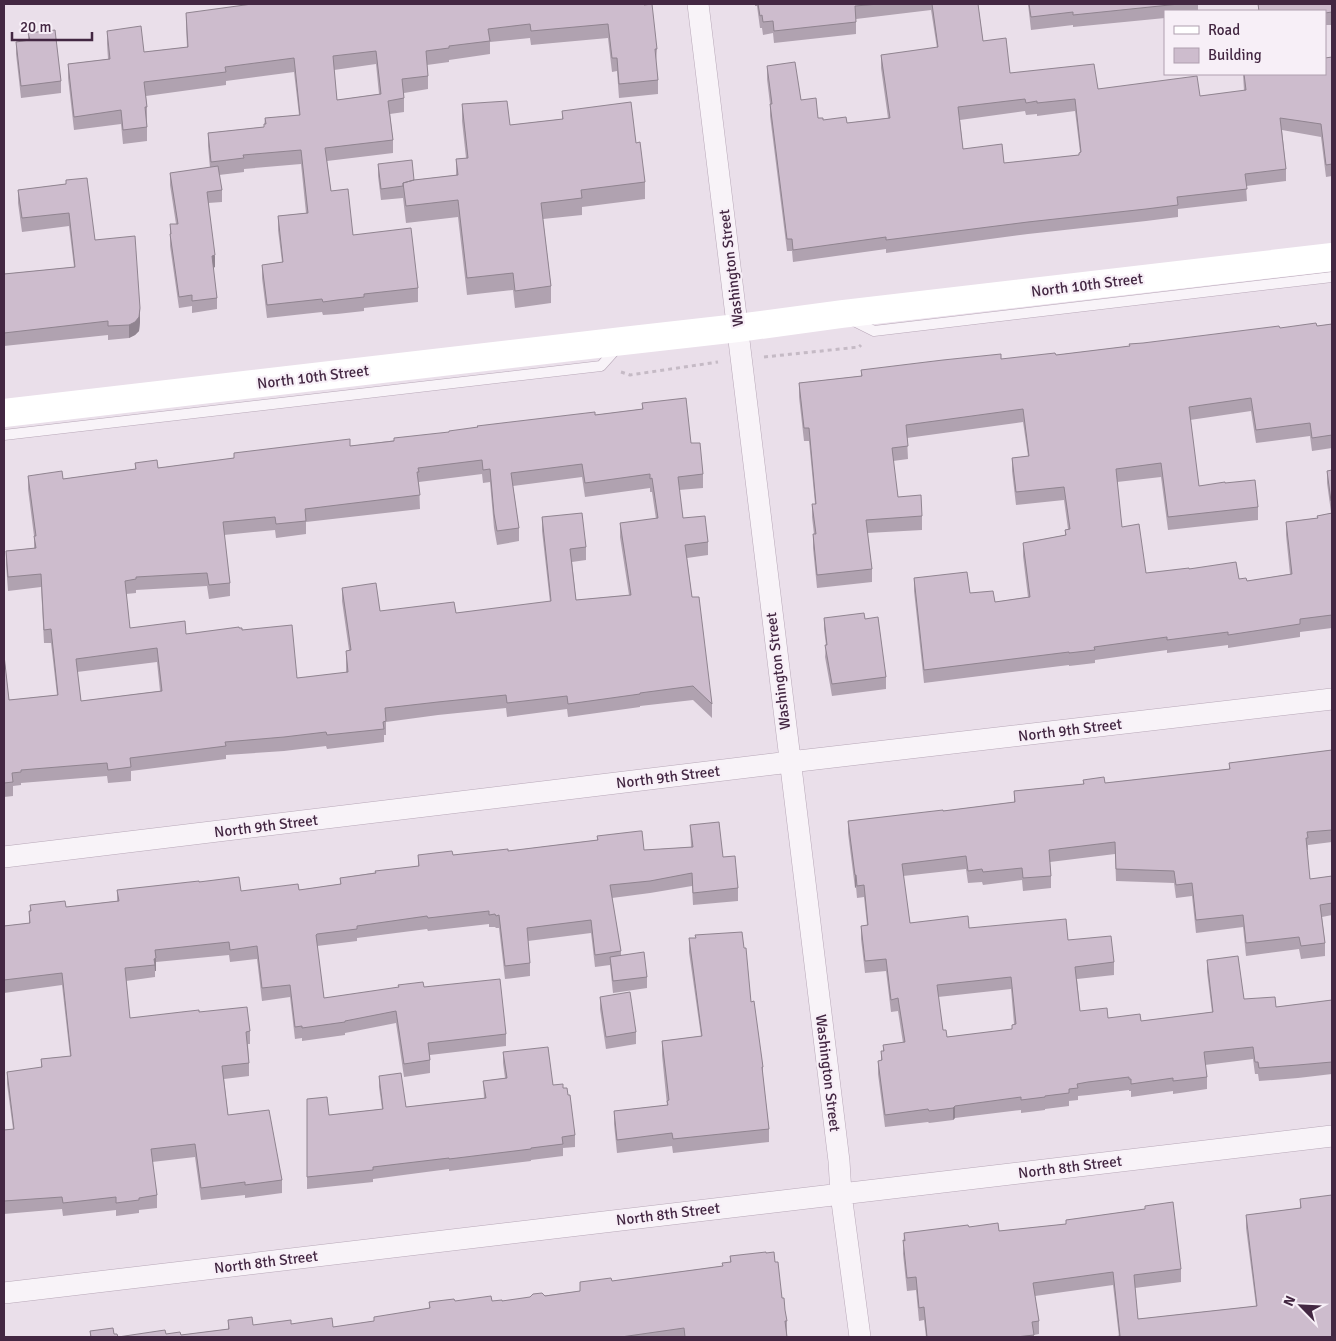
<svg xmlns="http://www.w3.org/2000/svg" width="1336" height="1341" viewBox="0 0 1336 1341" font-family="Signika,sans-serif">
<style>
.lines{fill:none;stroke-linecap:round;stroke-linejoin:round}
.lane-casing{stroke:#b8a8b8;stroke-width:11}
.street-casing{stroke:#b8a8b8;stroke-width:22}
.path{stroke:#c5bac5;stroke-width:3;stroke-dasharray:4 4;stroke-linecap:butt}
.lane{stroke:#f8f3f8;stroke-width:10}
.street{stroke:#f8f3f8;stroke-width:21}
.secondary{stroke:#fff;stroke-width:28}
.wall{fill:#b0a2b0;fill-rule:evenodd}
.shaded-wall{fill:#908490}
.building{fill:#cdbccd;stroke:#908490;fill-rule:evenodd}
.labels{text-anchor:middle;stroke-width:4.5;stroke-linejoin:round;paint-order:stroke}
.street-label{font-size:15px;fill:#432742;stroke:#f7eff7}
</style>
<rect width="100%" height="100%" fill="#eadfea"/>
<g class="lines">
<defs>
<path id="lane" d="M852 320 874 331 1332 277
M4 435 601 366 618 347"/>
<path id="street" d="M698 4C746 390 791 776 839 1161L841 1194 860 1337
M4 857 790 762 1332 699
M4 1293 1332 1136"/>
</defs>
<use href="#lane" class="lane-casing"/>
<use href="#street" class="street-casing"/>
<path class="path" d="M764 357 859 347 861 345
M621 372 630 375 718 362"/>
<use href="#lane" class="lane"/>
<use href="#street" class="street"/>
<path class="secondary" d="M4 413 623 341 738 328 842 314 1332 257"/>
</g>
<path class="wall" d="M643 4 657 49 656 62 658 80V94L619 98 617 71 612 72 608 38 531 45 530 38 490 42V54L449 60V62L427 65 428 76V89L404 93V112L390 114 393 140V153L327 161 331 191 353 235 418 288V302L364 308V311L337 314 323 315 322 312 267 318 262 278V265L282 262 278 230V216L306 213 301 164 244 169V172L219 175 222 190V202L208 203 215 267 213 268 217 298V309L192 313V306L179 308 170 246V224H176L170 185V173L210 168 208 146V133L264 127 265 118 299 115 294 72 226 81V85L146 96 147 107V141L123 144 121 124 74 130 68 78V64L108 59 107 44V31L144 52 187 47 186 27V13ZM376 64 379 94 337 100 334 70Z
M755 4H978L983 41 1010 73 1098 89 1200 96 1244 91 1243 74H1325V58L1332 57V176L1326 177 1321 137 1282 130 1286 169V181L1246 186 1247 201 1178 209V217L1146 221 1028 234 886 253V249L793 262 792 251H787L770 116V104L767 79V66L801 100 818 118 823 120 847 123 888 118 881 68V55L937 48 931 10 856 19V34L774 43 773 33 763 35 762 28H760L757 6H755ZM1025 111 1026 115 1037 114V116L1075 111 1080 152 1079 155 1004 163 963 149 960 120Z
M1028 4H1198V11H1165V18L1073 27V25L1031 30Z
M1258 4H1332V25H1325V11H1258Z
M28 33 61 81V93L21 98 16 54V42L28 41Z
M462 104 510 125 562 119V111L636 143 645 182V199L582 207V215L543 219 551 286V303L515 308 513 290 467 295 458 217 406 223 403 198 381 200 378 176V164L414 180 456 175V159L466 158 462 121Z
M66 180 95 240 140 322 139 331 135 335 129 338 108 340V335L4 346V274L74 267 69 226 22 232 18 203V190L66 184Z
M1332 324V448L1312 451 1310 436 1256 443 1251 411 1190 420 1199 486 1225 483 1258 507V520L1168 530 1161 477 1117 482 1122 527 1146 573 1189 569 1247 581 1290 574 1286 535V522L1317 518V516L1332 513V628L1300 632V637L1228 648V645L1167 653V650L1095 660V663L1069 666V665L924 683 914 591V578L970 593 995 602 1028 597 1023 556V543L1065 535V530L1068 529 1064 500 1016 505 1012 471V458L1028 456 1023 422 907 438 908 459 893 461 898 497 922 516V530L867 533 872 569V582L817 588 813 548V534H814L812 517V504H815L809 441H804L799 397V383L861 376V370L1056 355 1280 328 1317 326Z
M642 403 691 443 703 474V488L679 490 683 518 708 542V555L687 558 692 597 712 704V718L693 700 640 706V707L568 717 567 709 507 717 506 708 438 715 386 722V735H384V742L327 749 326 746 284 751 226 755V759L131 771V781L108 783 107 776 21 783V785L13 786V796L4 797V655L9 700 57 695 51 643H44L41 587 8 591 6 564V551L34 548V536L28 489V476L63 479 135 469V463L158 468 234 458V453L350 446 642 409ZM482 474 483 483 490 482 494 528 497 545 519 541V528L513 486 582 477 585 497 650 488V492H652L656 519 620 523V537L629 595 576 600 572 562 586 560V547L542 517V531L550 602 456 613 380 611 342 588V601L349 650 346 651V673L297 678 242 630 239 628 186 634 130 628 126 594 136 593V590L207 586 209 599 230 596V583L224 535 275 530 276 538 306 534V522L420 509 419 482ZM157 662 160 691 81 701 77 672Z
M1332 470V512H1331L1327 483V471Z
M824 618 865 619 886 677V689L832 696 825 657 826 645 824 629Z
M1332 750V842L1308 845V850H1307L1310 879 1332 876V915L1322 917 1325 943V956L1301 959 1299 949 1246 956 1243 927 1196 933 1192 896 1176 898 1174 883 1116 881 1115 854 1050 862 1051 876V888L1023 891 1022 880 983 885 982 882 968 883 966 869 903 876 910 923 969 928 1068 940 1114 962V975L1077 979 1080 1011 1108 1018 1141 1021 1212 1012 1207 972V960L1244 999 1276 1007 1332 1000V1074L1298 1078 1259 1081 1258 1074H1255L1253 1059 1205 1065 1207 1077V1089L1173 1094V1091L1131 1097V1091H1129V1090L1088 1095 1078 1096V1100L1069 1101V1106L1045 1109V1110L1021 1113V1110L955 1118 953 1120 929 1123 928 1122 885 1127 878 1074V1061H881V1051H883V1045L903 1043 898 1011 891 1012 886 971 865 973 861 939V926L867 925 864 897 857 898 856 887 855 888 848 833V821L943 811 1014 802V791L1083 784V780L1105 783 1229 769V763ZM1011 989 1014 1024 1012 1025V1030L947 1037 943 1030 938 997Z
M690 825 723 857 738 888V901L693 905 692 886 650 893 612 898 621 951V955L647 977V988L613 993 610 965 595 967 591 933 528 941 530 963V976L505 979 499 928H496L495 927H489V924L428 931 427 929 357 938V941L317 946 324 998 424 987 506 1034V1046L430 1055V1073L404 1077 396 1023 345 1033V1035L302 1041V1038L295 1039 290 997 262 1001 257 959 230 962 229 955 156 962V971H155V977L126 981 130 1018 199 1012 250 1031V1044H248L249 1063V1076L224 1079 228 1115 282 1180V1193L245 1198V1195L201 1200 195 1157 152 1162 157 1195V1208L139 1210V1213L116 1216V1210L63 1216 62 1209 4 1214V1130L13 1129 7 1084V1072L41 1068V1059L70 1056 62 985 4 993V926L29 923V911H30V905L66 907 117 901V890L199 882 241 891 299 890 340 884V878L418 866V855H453L508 851 597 840V836L644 850 691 847Z
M689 938 751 1002 763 1067V1077L769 1129V1142L673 1153 672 1146 617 1153 614 1124V1111L667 1105 662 1055V1041L701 1036 689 952Z
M600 997 636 1032V1044L606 1049 600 1009Z
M503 1052 553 1085 563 1088 568 1095 575 1135V1147L563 1148V1156L531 1160V1161L449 1171V1169L373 1179V1182L307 1189V1099L329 1115 382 1109 379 1087V1076L406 1107 484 1098 483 1081 505 1078 503 1063Z
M1300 1199 1332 1337H1119L1113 1285 1035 1296 1039 1321V1334L1034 1335V1337H926L924 1320 919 1321 916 1290 907 1291 903 1254 904 1233 969 1227 999 1231 1066 1224V1220L1145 1209V1206L1181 1269V1282L1135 1288 1138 1319 1256 1306 1246 1228V1215L1300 1208Z
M766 1253 775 1262 787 1321V1337H90V1331L114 1334 118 1337 166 1334 181 1335 228 1329V1320L253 1325 291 1324 333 1327 374 1321 429 1308V1302L502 1301 580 1291V1282L612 1281 722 1266 730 1262V1256Z"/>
<path class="shaded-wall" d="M215 255V267L212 268V256Z
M140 308V322L139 331 135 335 129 338V325Z
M855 875H856V887L855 888Z
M156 958V971H155L154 959Z
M955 1106V1118L953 1120V1108Z"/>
<path class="building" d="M252 4H643L644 5 652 4 657 49H655L658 80 619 84 617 58H612L608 24 531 31 530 24 488 29 490 41 449 46V48L426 51 428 76 402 79 404 98 388 101 393 140 325 148 331 191 348 189 353 235 411 228 418 288 364 294V297L337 300 323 302 322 299 267 305 262 265 283 262 278 216 308 213 301 150 243 155 244 158 211 162 208 133 264 127V124H266L265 118 300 115 294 58 225 67 226 72 144 82 147 107H145L147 127 123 130 121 110 74 117 68 64 110 59 107 31 141 26 144 52 188 47 186 13ZM376 51 381 94 337 100 333 56Z
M758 4H879L855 6 856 22 774 31 773 21 763 22 762 15 760 16Z
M932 4H978L983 41 1006 38 1010 73 1094 64 1098 89 1197 76 1200 96 1246 90 1244 74H1325V53V58L1332 57V164L1326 165 1321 124 1280 118 1286 169 1245 174 1247 189 1177 197 1178 205 1146 209 1028 222 886 240V237L793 250 792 239H787L770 104H772L767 66 795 62 801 100 816 98 818 118H823V120L846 117 847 123 890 118 881 55 938 47ZM1025 99 1026 103 1037 101V103L1075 99 1081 152 1079 153V155L1004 163 1002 144 963 149 958 107Z
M1029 4H1179L1073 15V12L1031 17Z
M1258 4H1332V12L1325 13V11H1259Z
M55 30 61 81 21 86 16 42 30 40 28 33Z
M507 101 510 125 563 119 562 111 631 102 636 143 640 142 645 182 581 190 582 198 541 203 551 286 515 291 513 273 467 278 458 200 406 206 403 183 414 180 458 175 456 159 468 158 462 104Z
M412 160 414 180 403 183V186L381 189 378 164Z
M218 166 222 190 207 192 215 255 212 256 217 298 192 301V295L179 297 170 234H171L170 224H178L170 173Z
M87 178 95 240 135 236 140 308 139 317 135 322 129 325 108 326V321L4 333V274L75 267 69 213 22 218 18 190 66 184V180Z
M1316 323 1317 326 1332 324V435L1312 438 1310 423 1256 430 1251 398 1189 407 1199 486 1225 482V483L1255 480 1258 507 1168 517 1161 463 1116 469 1122 527 1139 524 1146 573 1189 568V569L1236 562 1239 579 1246 578 1247 581 1292 574 1286 522 1318 518 1317 516 1332 513V615L1300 619V624L1228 635V632L1167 640V637L1094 647 1095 650 1069 653V652L924 670 914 578 967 572 970 593 993 591 995 602 1030 597 1023 543 1066 535 1065 530 1070 529 1064 487 1016 492 1012 458 1029 456 1023 409 906 425 908 446 892 448 898 497 921 495 922 516 866 520 872 569 817 575 813 534H816L812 504H816L809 428H804L799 383 862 376 861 370 943 360 1001 354V359L1055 353 1056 355 1130 346 1129 344 1143 343 1279 326 1280 328Z
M686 398 691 443H700L703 474 678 477 683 518 705 516 708 542 685 545 692 597H699L712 704 693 686 640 693V694L568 704 567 696 507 703 506 695 438 702 385 708 386 721 383 722 384 729 327 735 326 732 284 737 225 742 226 746 130 758 131 767 108 770 107 763 21 770V772L12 773 13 782 4 783V655L9 700 58 695 51 629 44 630 41 574 8 577 6 551 36 548 34 536H36L28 476 62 471 63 479 136 469 135 463 157 460 158 468 234 458V453L350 439V446L394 441V438L449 432V431L478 427 477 426 595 412V415L643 409 642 403ZM482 460 483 470 490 469 494 514 497 531 519 528 511 473 582 464 585 483 650 474V479L652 478 658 518 620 523 631 595 576 600 570 549 586 547 582 513 542 517 551 601 456 613 454 602 380 611 376 583 342 588 351 650 346 651 348 672 297 678 292 625 242 630V628H239V627L186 634 185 621 130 628 125 581 136 579V577L207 573 209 585 230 583 223 522 275 517 276 524 306 521 305 509 420 495 417 472H419L418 468ZM157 648 162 691 81 701 76 659Z
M1332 470V500L1331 501 1327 471Z
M864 613 865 619 878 617 886 677 832 684 825 645H827L824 618Z
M1332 750V830L1307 832 1308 838H1306L1310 879 1332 876V903L1320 905 1325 943 1301 946 1299 937 1246 943 1243 915 1196 920 1192 883 1176 885 1174 871 1116 869 1115 842 1049 850 1051 876 1023 878 1022 868 983 872 982 869 968 871 966 856 902 864 910 923 968 916 969 928 1066 919 1068 940 1111 936 1114 962 1075 967 1080 1011 1107 1008 1108 1018 1140 1014 1141 1021 1213 1012 1207 960 1238 956 1244 999 1275 997 1276 1007 1332 1000V1062L1298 1065 1259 1068 1258 1062H1255L1253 1047 1204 1052 1207 1077 1173 1081V1078L1131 1084V1079H1129V1077L1088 1082 1077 1084 1078 1088 1069 1089V1093L1045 1096V1097L1021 1100V1097L955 1106 953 1108 929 1111 928 1109 885 1115 878 1061 882 1060 881 1051H884L883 1045 905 1042 898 998 891 1000 886 959 865 961 861 926 868 925 864 885 857 886 856 875H855L848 821 943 810V811L1015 802 1014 791 1084 784 1083 780 1104 777 1105 783 1230 769 1229 763ZM1011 977 1016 1024 1012 1025V1029L947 1037 946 1030H943L937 985Z
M719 822 723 857 735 856 738 888 693 893 692 873 650 881 610 885 621 951 595 955 591 920 527 928 530 963 505 966 499 915 496 916 495 914 489 915V911L428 918 427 916 357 926V929L317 934 316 935 324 998 399 987 398 985 423 982 424 987 500 979 506 1034 428 1043 430 1060 404 1064 396 1011 345 1021V1022L302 1028V1026L295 1027 290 985 262 988 257 946 230 950 229 942 155 950 156 958 154 959 155 965 125 968 130 1018 199 1010V1012L247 1007 250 1031 246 1032 249 1063 222 1066 228 1115 269 1110 282 1180 245 1185V1182L201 1188 195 1144 151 1149 157 1195 139 1198V1200L116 1203V1197L63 1203 62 1197 4 1201V1130L14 1129 7 1072 42 1067 41 1059 71 1056 62 973 4 980V926L30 923 29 911H31L30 905 65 901 66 907 119 901 117 890 199 881V882L239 877 241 891 298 884 299 890 341 884 340 878 376 873 375 871 419 866 418 855 452 851 453 855 508 849V851L598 840 597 836 640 831H642L644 850 693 847 690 825Z
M742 932 744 948H746L751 1002 754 1001 763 1067H762L769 1129 673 1139 672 1133 617 1140 614 1111 668 1105 667 1101 669 1100 662 1041 702 1036 689 938H696L695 935Z
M644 952 647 977 613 981 610 957Z
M630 992 636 1032 606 1037 600 997Z
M548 1047 553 1085 563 1084V1088H567L568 1095H570L575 1135 562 1137 563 1144 531 1148V1149L449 1159V1158L373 1167V1170L307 1177V1099L327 1097 329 1115 383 1109 379 1076 401 1073 406 1107 486 1098 483 1081 507 1078 503 1052Z
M1332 1195V1337H1114L1120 1336 1113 1272 1033 1283 1039 1321 1032 1322 1034 1335 1016 1337H927L924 1307 919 1308 916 1277 907 1278 903 1240 905 1241 904 1233 968 1225 969 1227 998 1223 999 1231 1066 1224V1220L1145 1209V1206L1173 1202 1181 1269 1134 1275 1138 1319 1257 1306 1246 1215 1301 1208 1300 1199Z
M766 1252V1253L774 1252 775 1262H778L782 1298H784L785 1310 787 1321H785L787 1337H685L684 1328 621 1337H91L90 1331 113 1328 114 1334H117L118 1337 165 1330 166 1334 180 1332 181 1335 229 1329 228 1320 252 1317 253 1325 291 1320V1324L332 1318 333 1327 374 1321V1317L430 1308 429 1302 454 1299 455 1301 491 1296 492 1301 502 1300V1301L530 1297 533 1294 542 1293 545 1296 580 1291V1282L611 1278 612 1281 723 1266 722 1263 731 1262 730 1256Z"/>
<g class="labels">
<g class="street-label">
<text transform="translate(731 268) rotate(-97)" y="5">Washington Street</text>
<text transform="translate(1087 285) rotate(-7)" y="5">North 10th Street</text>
<text transform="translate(313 377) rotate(-7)" y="5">North 10th Street</text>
<text transform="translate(778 671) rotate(-97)" y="5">Washington Street</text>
<text transform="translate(1070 730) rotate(-7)" y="5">North 9th Street</text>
<text transform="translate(668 777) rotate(-7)" y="5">North 9th Street</text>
<text transform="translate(266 826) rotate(-7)" y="5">North 9th Street</text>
<text transform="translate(828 1073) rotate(83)" y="5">Washington Street</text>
<text transform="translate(1070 1167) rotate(-7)" y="5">North 8th Street</text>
<text transform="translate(668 1214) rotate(-7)" y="5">North 8th Street</text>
<text transform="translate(266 1262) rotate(-7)" y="5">North 8th Street</text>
</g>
</g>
<rect width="1336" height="1341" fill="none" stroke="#432742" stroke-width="10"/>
<rect x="1164" y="10" width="162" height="65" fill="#f7eff7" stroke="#af9faf"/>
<rect x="1174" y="26" width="25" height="8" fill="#ffffff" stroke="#af9faf"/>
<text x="1208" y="35" font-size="15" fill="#432742">Road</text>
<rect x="1174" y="48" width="25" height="15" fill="#cdbccd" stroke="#af9faf"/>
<text x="1208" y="60" font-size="15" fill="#432742">Building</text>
<g transform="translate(1301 1306) rotate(294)" stroke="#f7eff7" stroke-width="4" paint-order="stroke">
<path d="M0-4L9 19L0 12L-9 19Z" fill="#432742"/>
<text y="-8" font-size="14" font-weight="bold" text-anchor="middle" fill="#432742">N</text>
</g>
<path d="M12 32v8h80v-8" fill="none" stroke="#432742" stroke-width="2.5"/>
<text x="20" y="32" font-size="15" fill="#432742" stroke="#f7eff7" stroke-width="4" paint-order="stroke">20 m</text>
</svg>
